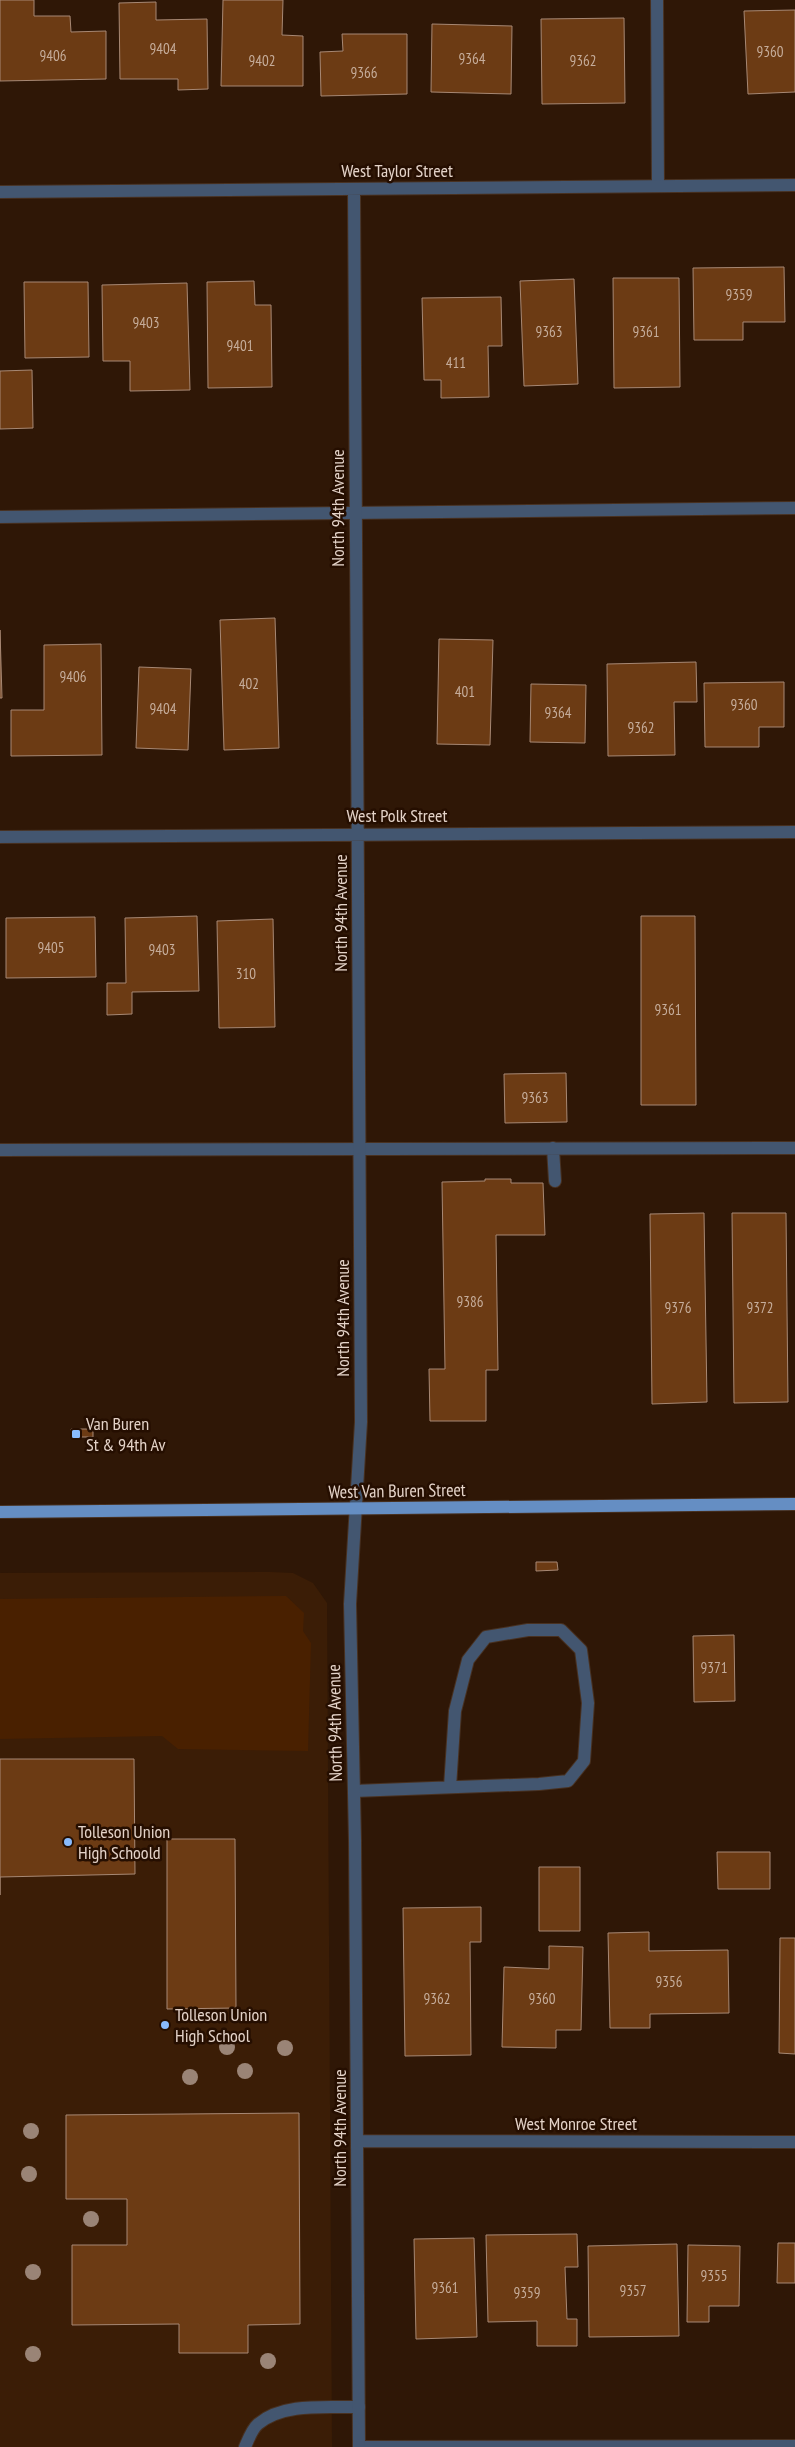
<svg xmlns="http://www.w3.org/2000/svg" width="795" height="2447" viewBox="0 0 795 2447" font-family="'PT Sans Narrow',sans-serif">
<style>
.built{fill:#3b1d06}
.green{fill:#492000}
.building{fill:#6c3b14;stroke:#a78874}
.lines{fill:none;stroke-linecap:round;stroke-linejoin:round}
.lane-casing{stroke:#483121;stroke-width:14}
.street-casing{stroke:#483121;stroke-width:14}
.primary-casing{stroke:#483121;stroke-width:14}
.lane{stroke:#435670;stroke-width:12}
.street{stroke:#435670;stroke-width:12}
.primary{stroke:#658ec3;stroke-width:12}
.tree{fill:#9a8476}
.poi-dot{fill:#88bafc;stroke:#250e00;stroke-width:2}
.labels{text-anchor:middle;stroke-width:5;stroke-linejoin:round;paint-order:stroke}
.number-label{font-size:15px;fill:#c6ad9b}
.street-label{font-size:18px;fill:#e4d3c8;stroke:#250e00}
.poi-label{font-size:18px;fill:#e4d3c8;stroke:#250e00;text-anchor:start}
</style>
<rect width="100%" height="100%" fill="#2f1706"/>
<path class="built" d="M270 1572 293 1573 313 1583 327 1603 332 2447H0V1573Z"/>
<path class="green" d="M286 1596 304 1613 303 1631 311 1643 308 1751 178 1749 162 1736 0 1739V1599Z"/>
<path class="building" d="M0 0H34V16H70L71 32 106 31V79L0 81Z
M223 0H283L282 35 303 36V86H221Z
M156 2V20L207 19 208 89 178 90V79H120L119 3Z
M795 10V92L748 94 744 11Z
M624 18 625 103 542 104 541 19Z
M432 24 512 26 511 94 431 92Z
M342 34H407V94L321 96 320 52 343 51Z
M784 267 785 322H743V340H694L693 268Z
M613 278H679L680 387 614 388Z
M574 279 578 384 524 386 520 281Z
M254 281 255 305H271L272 387 208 388 207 282Z
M24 282H88L89 357 25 358Z
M187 283 190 390 130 391V361H103L102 285Z
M501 297 502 346H488L489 397 441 398V380H424L422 298Z
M32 370 33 428 0 429V371Z
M275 618 279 748 224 750 220 620Z
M0 630 2 698H0Z
M439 639 493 640 490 745 437 744Z
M101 644 102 755 11 756V710H44V645Z
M696 662 697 702H674L675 755 608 756 607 664Z
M139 667 191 669 188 750 136 748Z
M784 682V727H759V747H705L704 683Z
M531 684 586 685 585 743 530 742Z
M197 916 199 991 132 992V1014L107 1015V983H126L125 918Z
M641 916H695L696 1105H641Z
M95 917 96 977 6 978V918Z
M273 919 275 1027 219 1028 217 921Z
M566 1073 567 1122 505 1123 504 1074Z
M485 1179H511V1183H543L545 1235H496L498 1370H486V1421H430L429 1369H445L442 1182 485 1181Z
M704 1213 707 1402 652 1404 650 1214Z
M732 1213H786L788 1402 734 1403Z
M71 1429H93V1437H71Z
M536 1562H557L558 1570 536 1571Z
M734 1635 735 1701 694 1702 693 1636Z
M0 1759H134L135 1874 0 1877V1895Z
M167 1839H235L236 2008 167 2009Z
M717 1852H770V1889H718Z
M539 1867H580V1931H539Z
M481 1907V1942H470L471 2055 405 2056 403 1908Z
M649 1932V1951L728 1950 729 2013 650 2014V2028H610L608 1933Z
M780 1938H795V2054L779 2053Z
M549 1946 583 1947 581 2030H556V2048L502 2047 504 1967 549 1969Z
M299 2113 300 2324 248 2325V2353H179V2324L72 2325V2245H127V2199H66V2115Z
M577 2234 578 2267H565L567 2319H577V2346H537V2321L488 2322 486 2235Z
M474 2238 477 2337 416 2339 414 2239Z
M778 2243H795V2283H777Z
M677 2244 679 2336 589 2337 588 2246Z
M688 2245 740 2246 739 2306H709V2322H687Z"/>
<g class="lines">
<defs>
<path id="lane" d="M657 0 658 186
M0 517 795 508
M553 1148 555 1181
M0 1150 795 1148
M354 1791 539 1784 568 1781 584 1761 588 1703 581 1650 561 1630H528L486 1637 468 1660 455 1711 450 1787
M245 2447C248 2440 252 2429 258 2424 284 2402 328 2408 359 2407
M359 2447 795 2446"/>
<path id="street" d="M354 189 361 1422 350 1604 355 1841 359 2447
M0 192 795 185
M0 837 795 832
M358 2141 795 2142"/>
<path id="primary" d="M0 1512 795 1504"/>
</defs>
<use href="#lane" class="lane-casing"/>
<use href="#street" class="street-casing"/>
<use href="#primary" class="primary-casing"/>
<use href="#lane" class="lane"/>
<use href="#street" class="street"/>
<use href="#primary" class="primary"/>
</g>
<g class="tree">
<circle cx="227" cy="2047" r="8"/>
<circle cx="285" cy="2048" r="8"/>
<circle cx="245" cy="2071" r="8"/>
<circle cx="190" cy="2077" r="8"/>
<circle cx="31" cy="2131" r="8"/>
<circle cx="29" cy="2174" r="8"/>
<circle cx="91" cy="2219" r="8"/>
<circle cx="33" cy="2272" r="8"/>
<circle cx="33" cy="2354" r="8"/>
<circle cx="268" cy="2361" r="8"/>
</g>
<g class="poi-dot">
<rect x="71" y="1429" width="10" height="10" rx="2.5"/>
<circle cx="68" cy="1842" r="5"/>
<circle cx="165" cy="2025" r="5"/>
</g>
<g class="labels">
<g class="number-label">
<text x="163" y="54">9404</text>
<text x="770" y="57">9360</text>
<text x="53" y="61">9406</text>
<text x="472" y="64">9364</text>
<text x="262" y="66">9402</text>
<text x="583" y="66">9362</text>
<text x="364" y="78">9366</text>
<text x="739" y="300">9359</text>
<text x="146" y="328">9403</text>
<text x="549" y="337">9363</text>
<text x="646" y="337">9361</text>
<text x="240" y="351">9401</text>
<text x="456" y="368">411</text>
<text x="73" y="682">9406</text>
<text x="249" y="689">402</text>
<text x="465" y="697">401</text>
<text x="744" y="710">9360</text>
<text x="163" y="714">9404</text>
<text x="558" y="718">9364</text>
<text x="641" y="733">9362</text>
<text x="51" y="953">9405</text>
<text x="162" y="955">9403</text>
<text x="246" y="979">310</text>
<text x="668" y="1015">9361</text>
<text x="535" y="1103">9363</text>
<text x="470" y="1307">9386</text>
<text x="678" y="1313">9376</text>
<text x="760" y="1313">9372</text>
<text x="714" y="1673">9371</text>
<text x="669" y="1987">9356</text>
<text x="437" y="2004">9362</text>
<text x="542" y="2004">9360</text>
<text x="714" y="2281">9355</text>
<text x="445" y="2293">9361</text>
<text x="633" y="2296">9357</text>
<text x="527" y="2298">9359</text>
</g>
<g class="street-label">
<text x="397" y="177">West Taylor Street</text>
<text transform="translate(338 508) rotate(-90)" y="6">North 94th Avenue</text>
<text x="397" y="822">West Polk Street</text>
<text transform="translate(341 913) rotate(-90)" y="6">North 94th Avenue</text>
<text transform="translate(343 1318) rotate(-90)" y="6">North 94th Avenue</text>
<text transform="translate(397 1491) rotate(-1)" y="6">West Van Buren Street</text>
<text transform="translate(335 1723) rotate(-91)" y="6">North 94th Avenue</text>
<text x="576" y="2130">West Monroe Street</text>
<text transform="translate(340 2128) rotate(-90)" y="6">North 94th Avenue</text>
</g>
<g class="poi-label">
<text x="86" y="1430">Van Buren<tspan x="86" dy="21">St &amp; 94th Av</tspan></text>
<text x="78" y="1838">Tolleson Union<tspan x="78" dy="21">High Schoold</tspan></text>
<text x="175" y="2021">Tolleson Union<tspan x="175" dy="21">High School</tspan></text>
</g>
</g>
</svg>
